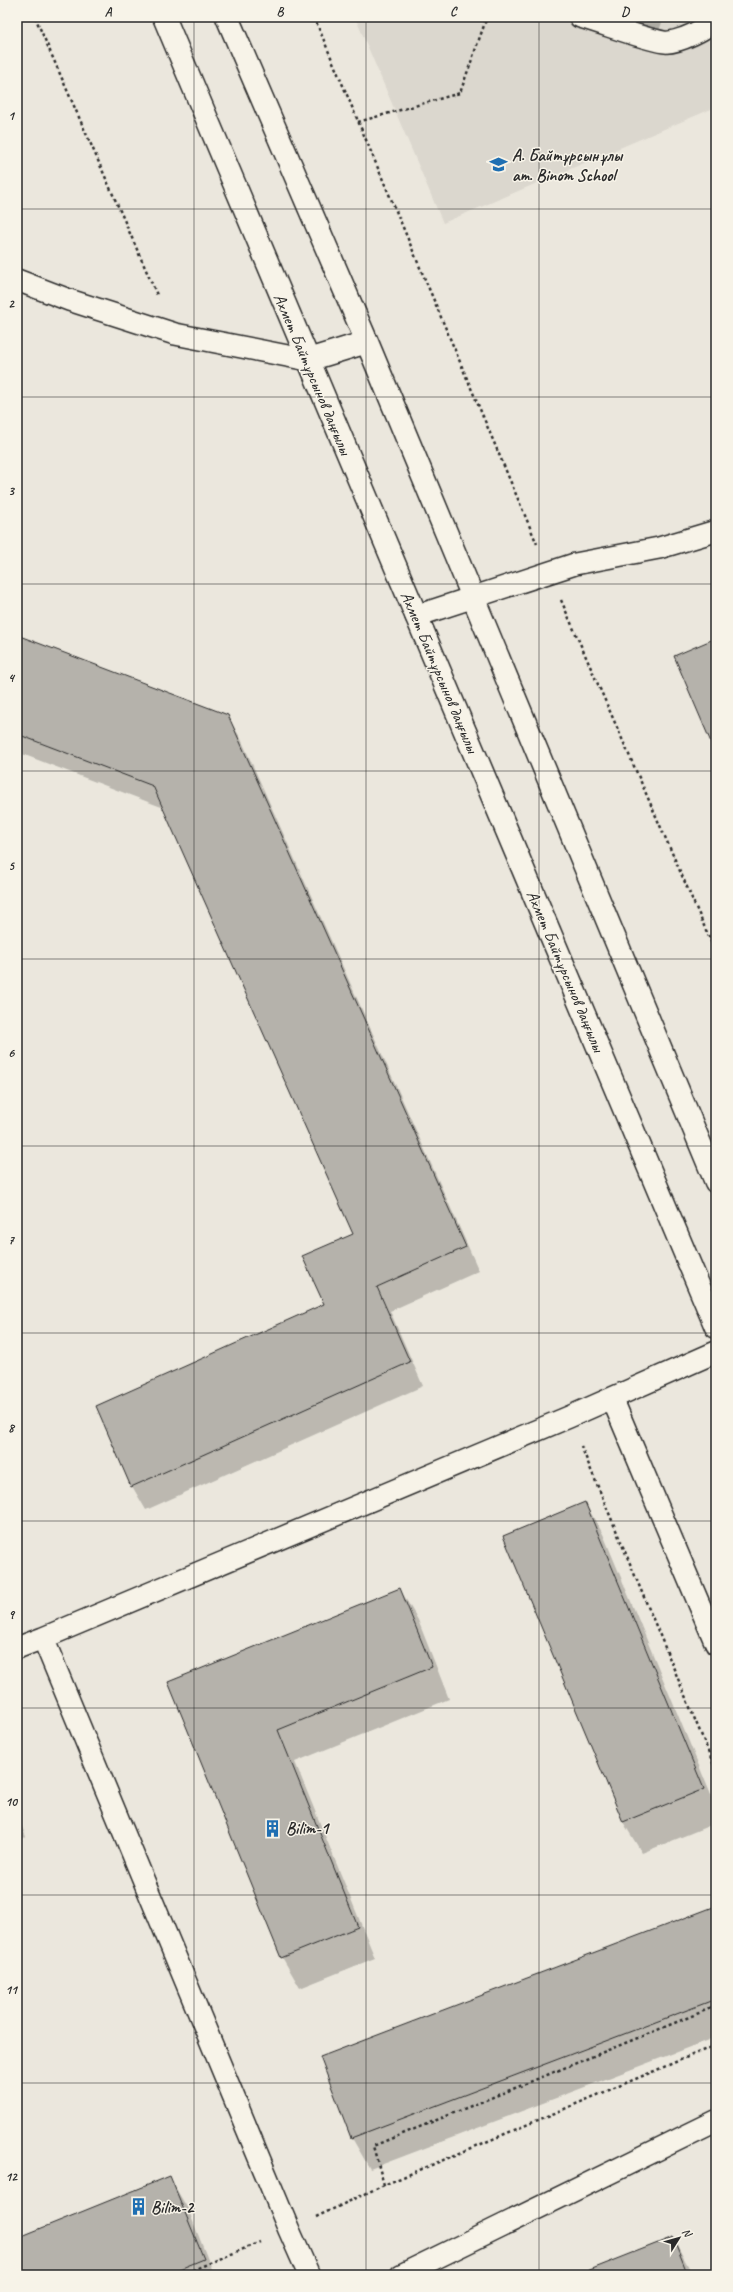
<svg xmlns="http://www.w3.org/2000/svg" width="733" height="2292" viewBox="0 0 733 2292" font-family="Caveat,sans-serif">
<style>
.built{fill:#dbd7ce}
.shadow{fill:#0003}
.building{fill:#b5b2ab;stroke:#2b2b2b}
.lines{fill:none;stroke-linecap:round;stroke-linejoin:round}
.lane-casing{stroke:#2b2b2b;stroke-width:24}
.secondary-casing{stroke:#2b2b2b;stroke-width:25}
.path{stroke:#2b2b2b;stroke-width:2.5;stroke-dasharray:3 3;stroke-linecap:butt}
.lane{stroke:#f7f3e8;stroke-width:21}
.secondary{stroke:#f7f3e8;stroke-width:22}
.grid{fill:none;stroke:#2b2b2b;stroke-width:1;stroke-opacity:0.55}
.labels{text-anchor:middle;stroke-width:3;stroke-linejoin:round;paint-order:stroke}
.poi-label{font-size:17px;font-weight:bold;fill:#2b2b2b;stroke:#f7f3e8;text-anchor:start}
.street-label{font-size:17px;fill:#2b2b2b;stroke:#f7f3e8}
.neatline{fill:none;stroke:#2b2b2b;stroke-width:1.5}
.grid-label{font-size:13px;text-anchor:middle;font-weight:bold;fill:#2b2b2b}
</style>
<rect width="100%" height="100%" fill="#ebe7dd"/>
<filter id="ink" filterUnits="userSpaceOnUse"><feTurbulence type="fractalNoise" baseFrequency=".025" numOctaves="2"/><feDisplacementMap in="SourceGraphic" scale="8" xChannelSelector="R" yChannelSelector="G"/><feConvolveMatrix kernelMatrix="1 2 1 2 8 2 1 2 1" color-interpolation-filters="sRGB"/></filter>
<g filter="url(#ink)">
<path class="built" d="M355 17H716V107L443 223Z"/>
<path class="shadow" d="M582 17H664L655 42Z
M17 636 227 715 241 739 479 1271 390 1311 423 1386 146 1510 132 1486 325 1304 354 1234 164 808 17 752Z
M585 1503 603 1534 716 1807V1823L642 1853 623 1822 505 1536Z
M400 1589 418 1620 449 1699 295 1762 375 1958 300 1988 282 1957 170 1683Z
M17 1814 26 1837 17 1840Z
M716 1907V2037L370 2169 352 2138 322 2057Z
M169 2177 188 2209 214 2275H17V2239Z
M673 2238 693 2275H579Z"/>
<path class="building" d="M17 635 228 715 466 1247 377 1287 410 1362 131 1487 96 1406 324 1304 302 1256 353 1234 153 786 17 734Z
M716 638V754L674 656Z
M585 1502 704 1789 623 1822 503 1536Z
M400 1588 432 1667 278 1730 358 1927 281 1958 168 1682Z
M716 1906V1999L351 2138 320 2057Z
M170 2176 204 2259 165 2275H17V2238Z
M673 2237 688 2275H577Z"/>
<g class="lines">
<defs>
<path id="lane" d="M580 17C605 24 640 38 664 42 676 44 711 28 716 17
M17 280 69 300 175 334 308 360
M416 616 575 564 659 548 716 531
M612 1398 716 1644
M17 1648 43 1638
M309 2275 289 2230 43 1638 569 1417 716 1352
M401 2275 716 2121"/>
<path id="secondary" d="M164 17 716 1327
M227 17 367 342 716 1182
M308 360 367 342"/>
</defs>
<use href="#lane" class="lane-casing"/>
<use href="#secondary" class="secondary-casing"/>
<path class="path" d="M35 17 157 295
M314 17 537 544
M358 122 460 93 487 17
M561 600 716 953
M581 1446 716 1770
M384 2185 373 2146 716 2006
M316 2217 384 2185 716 2045
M181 2275 260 2242"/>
<use href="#lane" class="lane"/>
<use href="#secondary" class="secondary"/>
</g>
</g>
<path class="grid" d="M194 17V2275M366 17V2275M539 17V2275M17 209H716M17 397H716M17 584H716M17 771H716M17 959H716M17 1146H716M17 1333H716M17 1521H716M17 1708H716M17 1895H716M17 2083H716"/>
<defs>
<symbol id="school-bare" viewBox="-9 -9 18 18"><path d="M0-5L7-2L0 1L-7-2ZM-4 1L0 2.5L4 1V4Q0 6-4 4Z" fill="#1f6fb2" stroke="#f7f3e8" stroke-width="2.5" paint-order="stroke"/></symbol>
<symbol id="building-bare" viewBox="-9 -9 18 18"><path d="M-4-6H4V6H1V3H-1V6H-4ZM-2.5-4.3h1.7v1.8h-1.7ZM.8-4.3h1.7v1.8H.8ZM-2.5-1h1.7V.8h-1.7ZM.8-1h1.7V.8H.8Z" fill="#1f6fb2" stroke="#f7f3e8" stroke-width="2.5" paint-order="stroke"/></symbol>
</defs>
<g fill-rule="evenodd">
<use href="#school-bare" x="486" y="152" width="25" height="25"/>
<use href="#building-bare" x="260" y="1816" width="25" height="25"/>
<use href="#building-bare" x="126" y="2194" width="25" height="25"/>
</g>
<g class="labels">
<g class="poi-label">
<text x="512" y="161">А. Байтұрсынұлы<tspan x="512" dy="20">ат. Binom School</tspan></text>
<text x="286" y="1834">Bilim-1</text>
<text x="151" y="2213">Bilim-2</text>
</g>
<g class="street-label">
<text transform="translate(313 374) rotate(67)" y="6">Ахмет Байтұрсынов даңғылы</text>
<text transform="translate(440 672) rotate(67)" y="6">Ахмет Байтұрсынов даңғылы</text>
<text transform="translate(566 971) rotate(67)" y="6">Ахмет Байтұрсынов даңғылы</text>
</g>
</g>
<rect width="733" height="2292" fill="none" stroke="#f7f3e8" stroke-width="44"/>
<g transform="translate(679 2238) rotate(53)" stroke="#f7f3e8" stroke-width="3" paint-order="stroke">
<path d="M0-3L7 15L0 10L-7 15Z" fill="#2b2b2b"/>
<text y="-6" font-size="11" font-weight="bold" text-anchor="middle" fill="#2b2b2b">N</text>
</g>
<rect x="22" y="22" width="689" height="2248" class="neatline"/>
<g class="grid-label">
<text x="108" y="16">A</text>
<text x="280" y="16">B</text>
<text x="453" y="16">C</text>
<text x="625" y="16">D</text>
<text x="11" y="120">1</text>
<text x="11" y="308">2</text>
<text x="11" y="495">3</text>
<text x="11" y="682">4</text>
<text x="11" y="870">5</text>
<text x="11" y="1057">6</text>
<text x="11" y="1244">7</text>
<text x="11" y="1432">8</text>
<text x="11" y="1619">9</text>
<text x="11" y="1806">10</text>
<text x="11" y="1994">11</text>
<text x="11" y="2181">12</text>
</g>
</svg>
